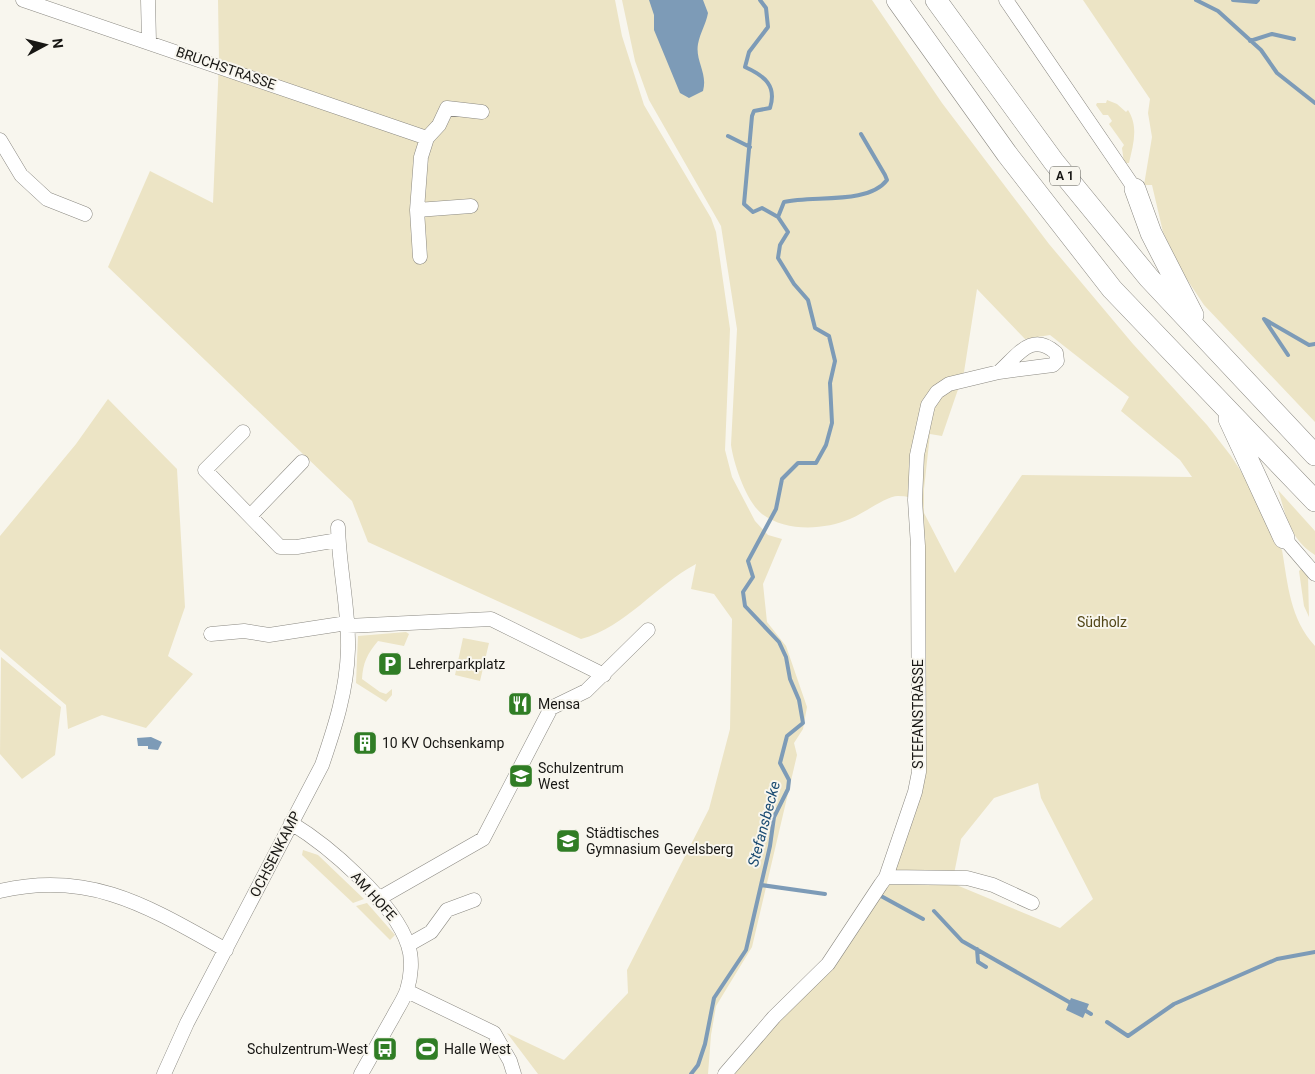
<svg xmlns="http://www.w3.org/2000/svg" width="1315" height="1074" viewBox="0 0 1315 1074" font-family="Roboto,sans-serif">
<style>
.green{fill:#ece4c5;fill-rule:evenodd}
.water{fill:#7d9bb7}
.lines{fill:none;stroke-linecap:round;stroke-linejoin:round}
.stream{stroke:#7d9bb7;stroke-width:4}
.minor-casing{stroke:#8b8982;stroke-width:15}
.highway-casing{stroke:#8b8982;stroke-width:22}
.minor{stroke:#fff;stroke-width:14}
.highway{stroke:#fff;stroke-width:21}
.labels{text-anchor:middle;stroke-width:4;stroke-linejoin:round;paint-order:stroke}
.shield{fill:#f8f6ee;stroke:#5b5a55;stroke-width:1}
.shield-label{font-size:12px;font-weight:bold;fill:#181714}
.street-label{font-size:14px;fill:#181714;stroke:#f8f6ee}
.park-label{font-size:14px;fill:#524617;stroke:#f8f6ee}
.poi-label{font-size:14px;fill:#181714;stroke:#f8f6ee;text-anchor:start}
.water-label{font-size:15px;font-style:italic;fill:#1a4b72;stroke:#f8f6ee}
</style>
<rect width="100%" height="100%" fill="#f8f6ee"/>
<path class="green" d="M218 0H615L622 36 644 105 711 218 716 232 730 329 725 450 732 477 755 521 768 535 782 539 763 584 767 622 786 646 807 707 803 729 794 743 797 755 752 947 716 1006 711 1035 708 1074H538L507 1033 564 1060 628 993 627 970 709 809 730 729 732 619 714 594 691 589 696 564C656 585 626 627 581 639L368 542 352 501 108 267 150 171 213 203 219 61Z
M622 0H872L942 103 1049 244 1133 344 1207 425 1231 456 1244 476 1275 543 1282 550C1288 585 1290 619 1315 646V1074H722L830 956 889 879 954 884 1060 928 1093 899 1041 798 1038 783 994 798 961 839 954 874 891 875 922 778 921 499C914 498 906 496 898 496 886 496 863 514 850 519 824 530 786 532 762 514 746 501 734 465 731 445L737 329 721 226 649 100 635 61ZM977 289 1025 339 1050 335 1129 397 1121 411 1180 460 1192 477 1022 475 955 573 924 513V489L930 434 942 436 964 372Z
M1083 0H1315V422L1204 305 1182 272 1163 232 1152 185H1144L1152 137 1148 113 1150 99Z
M1107 100 1117 104 1126 112 1128 110C1139 127 1133 145 1129 163H1124L1122 148 1124 145 1109 124 1112 121 1108 115H1103L1096 105 1097 103H1106Z
M108 399 177 469 185 607 168 656 193 674 146 728 102 715 68 729 66 705 0 649V536L76 444Z
M1278 490 1315 531V555C1289 538 1287 518 1278 490Z
M1302 568 1308 575 1309 617 1304 606 1299 571Z
M406 632 409 634 404 646 378 641C367 654 363 663 362 679L380 692 386 694 392 689V695L386 702 356 683 358 636Z
M463 638 489 643 480 681 455 675Z
M1 657 61 707 55 755 22 779 0 754Z
M303 850 318 855 364 899 353 903 302 855Z
M367 903 395 935 390 940 356 906Z"/>
<path class="water" d="M649 0H703L708 13C706 24 700 33 698 44 695 61 708 73 703 91L689 98 680 93 654 30V15Z
M151 737 162 742 158 750 148 749V746H138L137 738Z
M1071 998 1089 1004 1083 1018 1066 1010Z"/>
<g class="lines">
<path class="stream" d="M1196 0 1218 11 1261 50 1277 73 1315 103
M1233 0 1256 2 1258 0
M1250 41 1272 34 1294 39
M728 136 750 147
M778 217 784 202C813 195 868 205 887 180L885 175 861 134
M1288 355 1264 319 1309 345 1315 344
M761 885 825 894
M881 896 923 919
M934 911 962 941 1069 1002
M977 949 978 962 986 967
M1086 1011 1091 1014
M1107 1022 1128 1036 1174 1004 1277 959 1315 952
M691 1074 698 1065 705 1044 714 998 746 950 770 846 774 817 788 789 789 780 780 763 787 736 803 723 799 700 790 679 786 657 779 642 745 606 743 592 753 577 748 561 776 509 782 479 798 463H816L826 445 832 423 830 383 835 361 829 336 815 328 808 300 794 284 778 258 780 245 788 232 778 217 762 208 753 212 744 204 752 116 754 111 770 108C777 86 765 76 745 67L749 52 768 27 766 8 760 0"/>
<defs>
<path id="minor" d="M23 0 427 138 421 157 417 210 471 206
M148 0 149 41
M1006 0 1135 189
M427 138 439 125 447 108 482 112
M0 140 21 175 47 199 85 214
M417 210 420 257
M243 432 205 470 280 547H297L338 540
M251 515 302 462
M1284 538 1315 574
M347 626 491 619 604 675
M211 634 244 631 269 635 347 623
M291 823C329 846 394 902 408 945 413 959 411 977 407 990 404 999 397 1009 393 1017 382 1036 372 1055 361 1074
M886 877 967 878 993 885 1032 903
M0 891C91 870 149 907 226 950
M378 899 483 839 551 708 586 691 648 630
M408 945 431 932 447 910 474 900
M407 991 494 1033 510 1061 514 1074
M164 1074 187 1023 322 765C335 727 347 690 348 649 349 609 339 568 338 527
M725 1074 774 1017 828 964 881 884 886 877 915 792 919 772 918 546 915 500 917 455 928 405 937 392 949 384 999 372 1053 365 1057 361 1056 353C1032 331 1018 355 999 372"/>
<path id="highway" d="M897 0 1007 154 1112 289 1315 501
M936 0 1054 162 1149 278 1315 455
M1135 189 1151 233 1193 315
M1229 419 1284 538"/>
</defs>
<use href="#minor" class="minor-casing"/>
<use href="#highway" class="highway-casing"/>
<use href="#minor" class="minor"/>
<use href="#highway" class="highway"/>
</g>
<defs>
<symbol id="parking-square" viewBox="-11 -11 22 22"><rect x="-9" y="-9" width="18" height="18" rx="4" fill="#307d25" stroke="#f8f6ee"/><path d="M-3.5-5.5H1a3.5 3.5 0 0 1 0 7H-1V5.5H-3.5ZM-1-3.4V-.6H.8a1.4 1.4 0 0 0 0-2.8Z" fill="#fff"/></symbol>
<symbol id="restaurant-square" viewBox="-11 -11 22 22"><rect x="-9" y="-9" width="18" height="18" rx="4" fill="#307d25" stroke="#f8f6ee"/><path d="M-5-6h1v4h1v-4h1v4h1v-4h1v5L-1.5 .5V6h-2V.5L-5-1ZM5-6V6H3V1.5H1.5Q1.5-4 5-6Z" fill="#fff"/></symbol>
<symbol id="building-square" viewBox="-11 -11 22 22"><rect x="-9" y="-9" width="18" height="18" rx="4" fill="#307d25" stroke="#f8f6ee"/><path d="M-4-6H4V6H1V3H-1V6H-4ZM-2.5-4.3h1.7v1.8h-1.7ZM.8-4.3h1.7v1.8H.8ZM-2.5-1h1.7V.8h-1.7ZM.8-1h1.7V.8H.8Z" fill="#fff"/></symbol>
<symbol id="school-square" viewBox="-11 -11 22 22"><rect x="-9" y="-9" width="18" height="18" rx="4" fill="#307d25" stroke="#f8f6ee"/><path d="M0-5L7-2L0 1L-7-2ZM-4 1L0 2.5L4 1V4Q0 6-4 4Z" fill="#fff"/></symbol>
<symbol id="bus-square" viewBox="-11 -11 22 22"><rect x="-9" y="-9" width="18" height="18" rx="4" fill="#307d25" stroke="#f8f6ee"/><path d="M-5-6H5V4H4V6H2V4H-2V6H-4V4H-5ZM-3.5-4V0h7V-4ZM-3.5 1.2v1.5H-2V1.2ZM2 1.2v1.5H3.5V1.2Z" fill="#fff"/></symbol>
<symbol id="stadium-square" viewBox="-11 -11 22 22"><rect x="-9" y="-9" width="18" height="18" rx="4" fill="#307d25" stroke="#f8f6ee"/><path d="M0-5a6.5 5 0 1 0 0 10a6.5 5 0 1 0 0-10ZM-3.5-1.8h7v3.6h-7Z" fill="#fff"/></symbol>
</defs>
<g fill-rule="evenodd">
<use href="#parking-square" x="376" y="650" width="28" height="28"/>
<use href="#restaurant-square" x="506" y="690" width="28" height="28"/>
<use href="#building-square" x="351" y="729" width="28" height="28"/>
<use href="#school-square" x="507" y="762" width="28" height="28"/>
<use href="#school-square" x="554" y="827" width="28" height="28"/>
<use href="#bus-square" x="371" y="1035" width="28" height="28"/>
<use href="#stadium-square" x="413" y="1035" width="28" height="28"/>
</g>
<g class="labels">
<rect class="shield" x="1050" y="166.5" width="30" height="19" rx="4"/>
<g class="shield-label">
<text x="1065" y="180">A 1</text>
</g>
<g class="street-label">
<text transform="translate(226 68) rotate(19)" y="5">BRUCHSTRASSE</text>
<text transform="translate(918 714) rotate(-90)" y="5">STEFANSTRASSE</text>
<text transform="translate(275 854) rotate(-63)" y="5">OCHSENKAMP</text>
<text transform="translate(374 896) rotate(48)" y="5">AM HOFE</text>
</g>
<g class="park-label">
<text x="1102" y="627">Südholz</text>
</g>
<g class="poi-label">
<text x="408" y="669">Lehrerparkplatz</text>
<text x="538" y="709">Mensa</text>
<text x="382" y="748">10 KV Ochsenkamp</text>
<text x="538" y="773">Schulzentrum<tspan x="538" dy="16">West</tspan></text>
<text x="586" y="838">Städtisches<tspan x="586" dy="16">Gymnasium Gevelsberg</tspan></text>
<text x="368" y="1054" text-anchor="end">Schulzentrum-West</text>
<text x="444" y="1054">Halle West</text>
</g>
<g class="water-label">
<text transform="translate(764 824) rotate(-75)" y="5">Stefansbecke</text>
</g>
</g>
<g transform="translate(45 45) rotate(83)" stroke="#f8f6ee" stroke-width="4" paint-order="stroke">
<path d="M0-4L9 19L0 12L-9 19Z" fill="#181714"/>
<text y="-8" font-size="14" font-weight="bold" text-anchor="middle" fill="#181714">N</text>
</g>
</svg>
